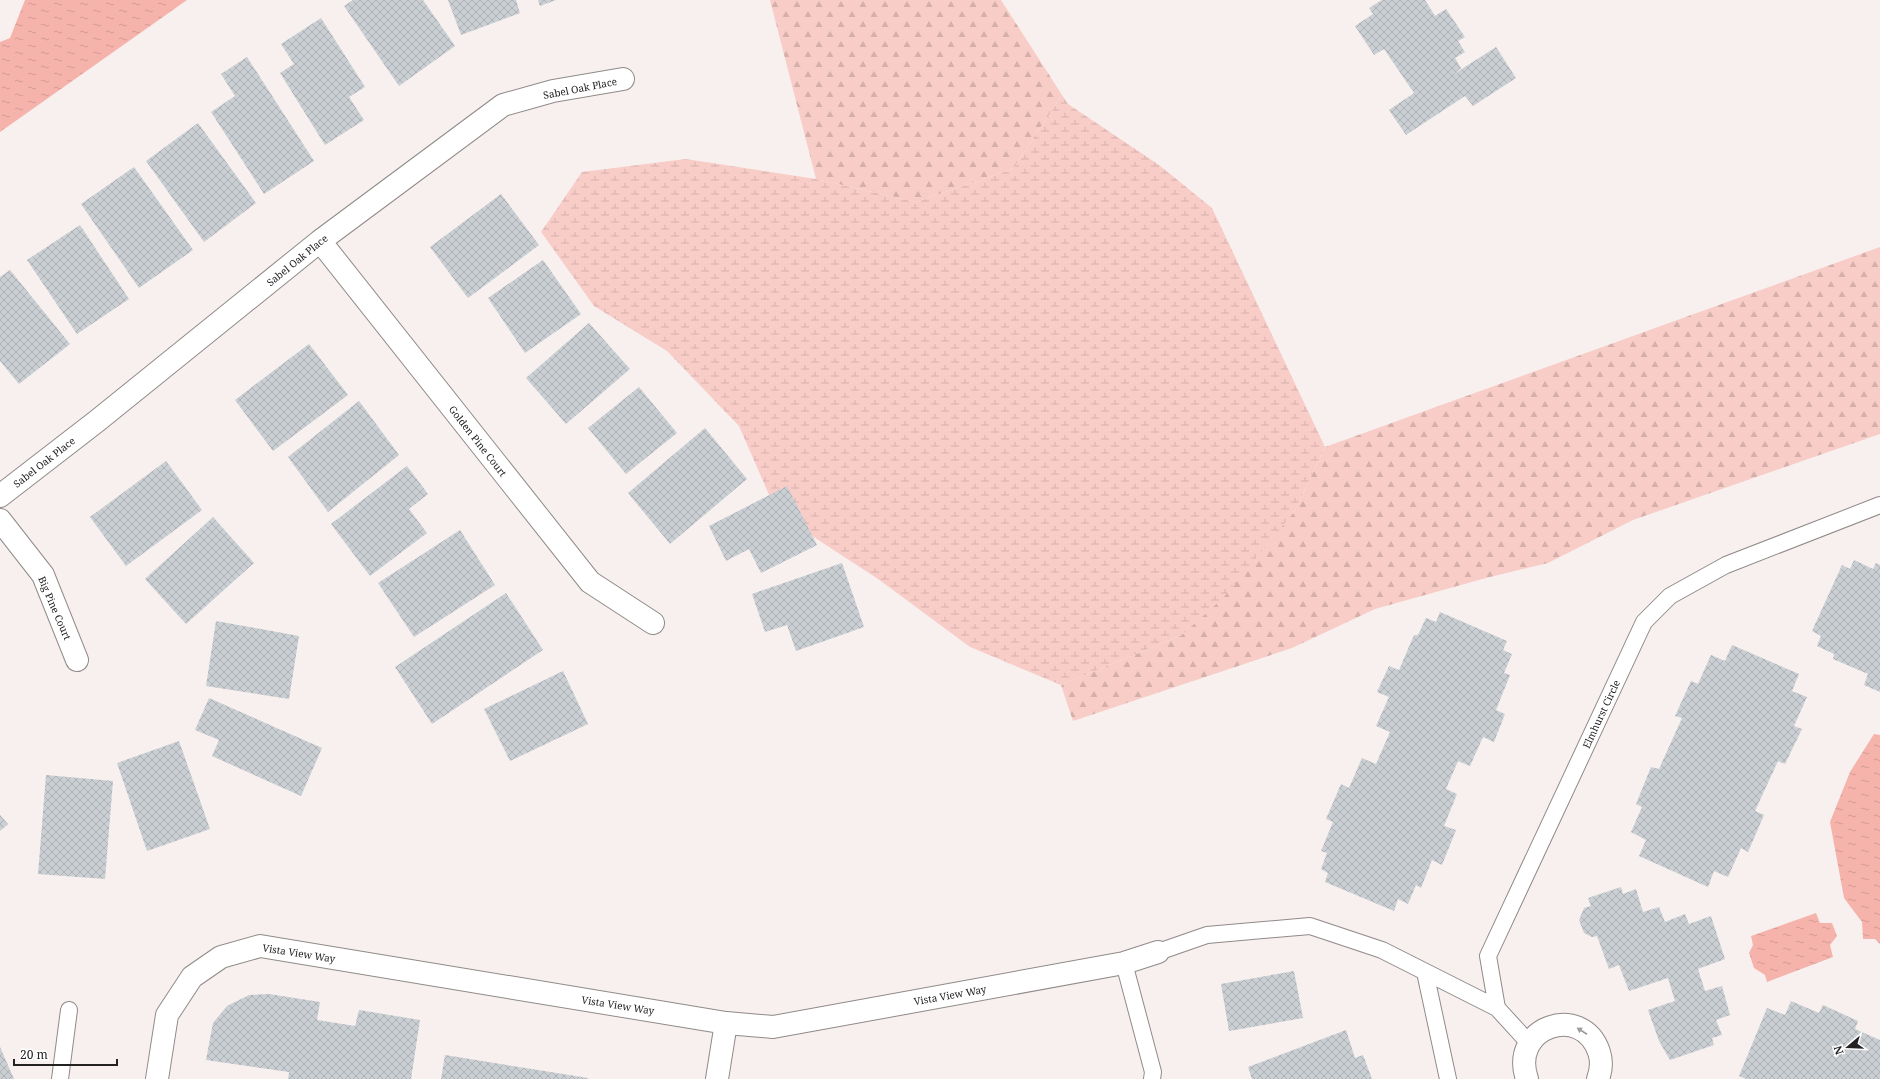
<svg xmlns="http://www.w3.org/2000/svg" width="1880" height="1079" viewBox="0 0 1880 1079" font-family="'Noto Serif',serif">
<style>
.forest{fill:url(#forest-firs)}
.wetland{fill:url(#wetland-marsh)}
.water{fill:url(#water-ripples)}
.building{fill:url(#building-cross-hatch)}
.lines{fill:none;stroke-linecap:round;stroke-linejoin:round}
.lane-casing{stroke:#908a89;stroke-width:18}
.street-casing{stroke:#908a89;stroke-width:24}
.lane{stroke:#fff;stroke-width:16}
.street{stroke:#fff;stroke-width:22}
.oneway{fill:#9c9b9b}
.labels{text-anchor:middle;stroke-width:4;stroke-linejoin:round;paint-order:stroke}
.street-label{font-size:10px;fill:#232121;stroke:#fff}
</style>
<defs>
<pattern id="forest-firs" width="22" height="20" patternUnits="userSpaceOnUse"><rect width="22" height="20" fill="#f9cdc7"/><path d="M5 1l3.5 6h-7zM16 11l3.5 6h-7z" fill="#d5b0ab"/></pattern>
<pattern id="wetland-marsh" width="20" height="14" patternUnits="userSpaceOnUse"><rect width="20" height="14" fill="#f9cdc7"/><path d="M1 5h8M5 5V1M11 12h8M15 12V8" fill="none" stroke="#d5b0ab"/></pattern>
<pattern id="water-ripples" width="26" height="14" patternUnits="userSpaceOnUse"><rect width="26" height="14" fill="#f5b3ab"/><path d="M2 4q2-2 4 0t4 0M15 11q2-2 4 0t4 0" fill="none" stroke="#d29a93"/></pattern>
<pattern id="building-cross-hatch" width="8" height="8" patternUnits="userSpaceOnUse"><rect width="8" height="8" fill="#cacfd3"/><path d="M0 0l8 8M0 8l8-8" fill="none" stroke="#adb1b5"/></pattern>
</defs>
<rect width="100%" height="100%" fill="#f7f0ef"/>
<path class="forest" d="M770 0H1001L1062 95 1013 169 916 202 816 179Z
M1880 247V434L1633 520 1548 563 1486 578 1375 609 1292 648 1073 721 1061 685 1182 635 1294 512 1325 447Z"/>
<path class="wetland" d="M1062 95 1068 104 1159 165 1212 208 1325 447 1294 512 1223 598 1182 635 1061 685 970 647 878 579 777 513 739 426 667 351 594 306 541 232 582 172 686 159 816 179 916 202 1013 169Z"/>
<path class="water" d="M25 0H187L0 132V42L10 38Z
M1874 734 1880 735V944L1875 939H1863L1862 922 1844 898 1830 822 1850 772Z
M1816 913 1820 923H1832L1837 936 1830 945 1833 957 1767 982 1765 975 1754 968 1749 953 1753 945 1751 936Z"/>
<path class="building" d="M353 0H423L455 46 399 86 344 6Z
M448 0H516L520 13 461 35Z
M538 0H556L540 6Z
M1382 0H1425L1435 16 1446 9 1465 37 1458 41 1465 52 1455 58 1461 68 1454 74 1496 47 1516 78 1473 106 1465 96 1406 135 1389 110 1414 93 1384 49 1374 55 1355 26 1373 14 1369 8Z
M321 18 365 87 349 97 364 120 325 145 280 73 294 64 281 44Z
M247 57 314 161 264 194 211 112 235 96 221 74Z
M198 123 256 203 204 242 146 161Z
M134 167 193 250 139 288 81 204Z
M501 194 539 245 468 298 430 247Z
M80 225 129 299 77 334 27 260Z
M543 260 581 314 525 353 488 298Z
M10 270 70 344 19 384 0 361V277Z
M589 323 630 369 566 424 526 378Z
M309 344 348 395 273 451 235 400Z
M639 387 677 433 626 474 588 428Z
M359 401 399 455 328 512 288 457Z
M705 428 747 479 670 544 628 493Z
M166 461 202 510 126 566 90 517Z
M407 466 428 494 409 509 427 533 370 576 331 524Z
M787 486 817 545 761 573 749 549 726 561 709 526Z
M213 517 254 563 186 624 145 579Z
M460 530 495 585 414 637 378 583Z
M1854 560 1873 569 1876 563 1880 565V692L1864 685 1868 674 1833 659 1834 654 1817 646 1821 636 1812 631 1842 565 1850 569Z
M842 563 864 627 796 651 787 625 765 632 752 594Z
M506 593 543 650 432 724 395 667Z
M1440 612 1507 641 1503 650 1512 654 1504 673 1510 675 1496 710 1505 714 1494 742 1483 737 1470 766 1458 761 1446 789 1457 794 1444 826 1456 830 1442 865 1432 860 1421 888 1416 885 1408 904 1398 899 1394 911 1325 882 1328 873 1321 869 1327 853 1321 851 1333 822 1326 819 1341 784 1349 788 1362 758 1376 764 1390 732 1376 726 1389 697 1377 692 1389 666 1399 670 1414 635H1418L1426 618 1436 622Z
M216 621 299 636 289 699 206 686Z
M1732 645 1799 674 1792 691 1807 697 1794 726 1802 729 1785 764 1778 761 1755 811 1764 815 1748 852 1741 848 1728 877 1714 871 1708 887 1639 856 1646 840 1631 832 1642 807 1636 804 1651 767 1659 769 1682 718 1675 716 1691 681 1698 684 1711 655 1725 661Z
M563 671 588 724 510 761 484 709Z
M209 698 322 748 301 796 212 756 219 740 195 730Z
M179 741 210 829 147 851 117 763Z
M46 775 113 781 105 879 38 874Z
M0 815 8 824 0 831Z
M1621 887 1623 894 1636 889 1643 912 1659 907 1665 922 1685 914 1689 924 1711 916 1725 959 1698 969 1705 991 1722 986 1730 1015 1716 1020 1722 1035 1712 1038 1714 1045 1670 1060 1659 1041 1648 1010 1675 1001 1668 978 1629 991 1619 965 1609 969 1597 936 1592 937 1584 933 1579 920 1584 908 1591 906 1588 898Z
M1294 971 1303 1018 1229 1031 1221 984Z
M269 994 320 1002 317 1020 355 1026 359 1010 420 1020 411 1079H288L289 1072 206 1060 213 1023 227 1006 249 995Z
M1791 1001 1819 1013 1823 1005 1858 1021 1855 1029 1880 1040V1079H1746L1739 1076 1767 1008 1785 1015Z
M1346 1030 1355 1058 1363 1055 1372 1079H1252L1248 1067Z
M0 1047 14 1079H0Z
M445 1055 588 1078V1079H441Z"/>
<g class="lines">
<defs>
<path id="lane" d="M1158 952 1207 935 1310 926 1382 950 1497 1008
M1124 963 1153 1072 1152 1079
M1425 972 1448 1079
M1529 1043 1497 1008 1488 956 1644 622 1670 596 1726 565 1880 505
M60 1079 69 1010"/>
<path id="street" d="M320 241 590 582 653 623
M0 496 97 421 320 241 503 105 553 91 623 79
M0 520 43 575 77 660
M157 1079 167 1015 192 977 221 957 260 946 726 1023 773 1027 1124 963 1158 952
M717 1079 726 1023
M1527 1079C1509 1027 1582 1002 1599 1052 1602 1061 1601 1071 1598 1079"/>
</defs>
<use href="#lane" class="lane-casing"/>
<use href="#street" class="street-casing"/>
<use href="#lane" class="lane"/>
<use href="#street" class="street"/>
</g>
<defs><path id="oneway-solid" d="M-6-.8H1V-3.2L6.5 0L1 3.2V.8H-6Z"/></defs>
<use class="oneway" href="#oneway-solid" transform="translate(1582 1031) rotate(-147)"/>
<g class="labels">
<g class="street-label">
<text transform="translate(580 88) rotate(-11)" y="4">Sabel Oak Place</text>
<text transform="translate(297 260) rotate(-39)" y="4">Sabel Oak Place</text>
<text transform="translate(478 441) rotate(52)" y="4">Golden Pine Court</text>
<text transform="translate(44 462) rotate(-38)" y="4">Sabel Oak Place</text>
<text transform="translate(55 608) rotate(67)" y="4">Big Pine Court</text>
<text transform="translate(1601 714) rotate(-65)" y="4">Elmhurst Circle</text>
<text transform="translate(299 953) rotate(9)" y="4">Vista View Way</text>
<text transform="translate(950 995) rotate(-10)" y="4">Vista View Way</text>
<text transform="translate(618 1005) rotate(9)" y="4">Vista View Way</text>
</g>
</g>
<g transform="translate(1848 1047) rotate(251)" stroke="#ffffff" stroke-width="3" paint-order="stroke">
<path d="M0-3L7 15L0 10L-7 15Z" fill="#232121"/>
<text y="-6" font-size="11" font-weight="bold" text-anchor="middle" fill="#232121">N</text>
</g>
<path d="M14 1059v6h103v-6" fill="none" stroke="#232121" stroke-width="2"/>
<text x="20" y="1059" font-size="12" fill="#232121" stroke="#ffffff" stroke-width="3" paint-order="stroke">20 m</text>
</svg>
